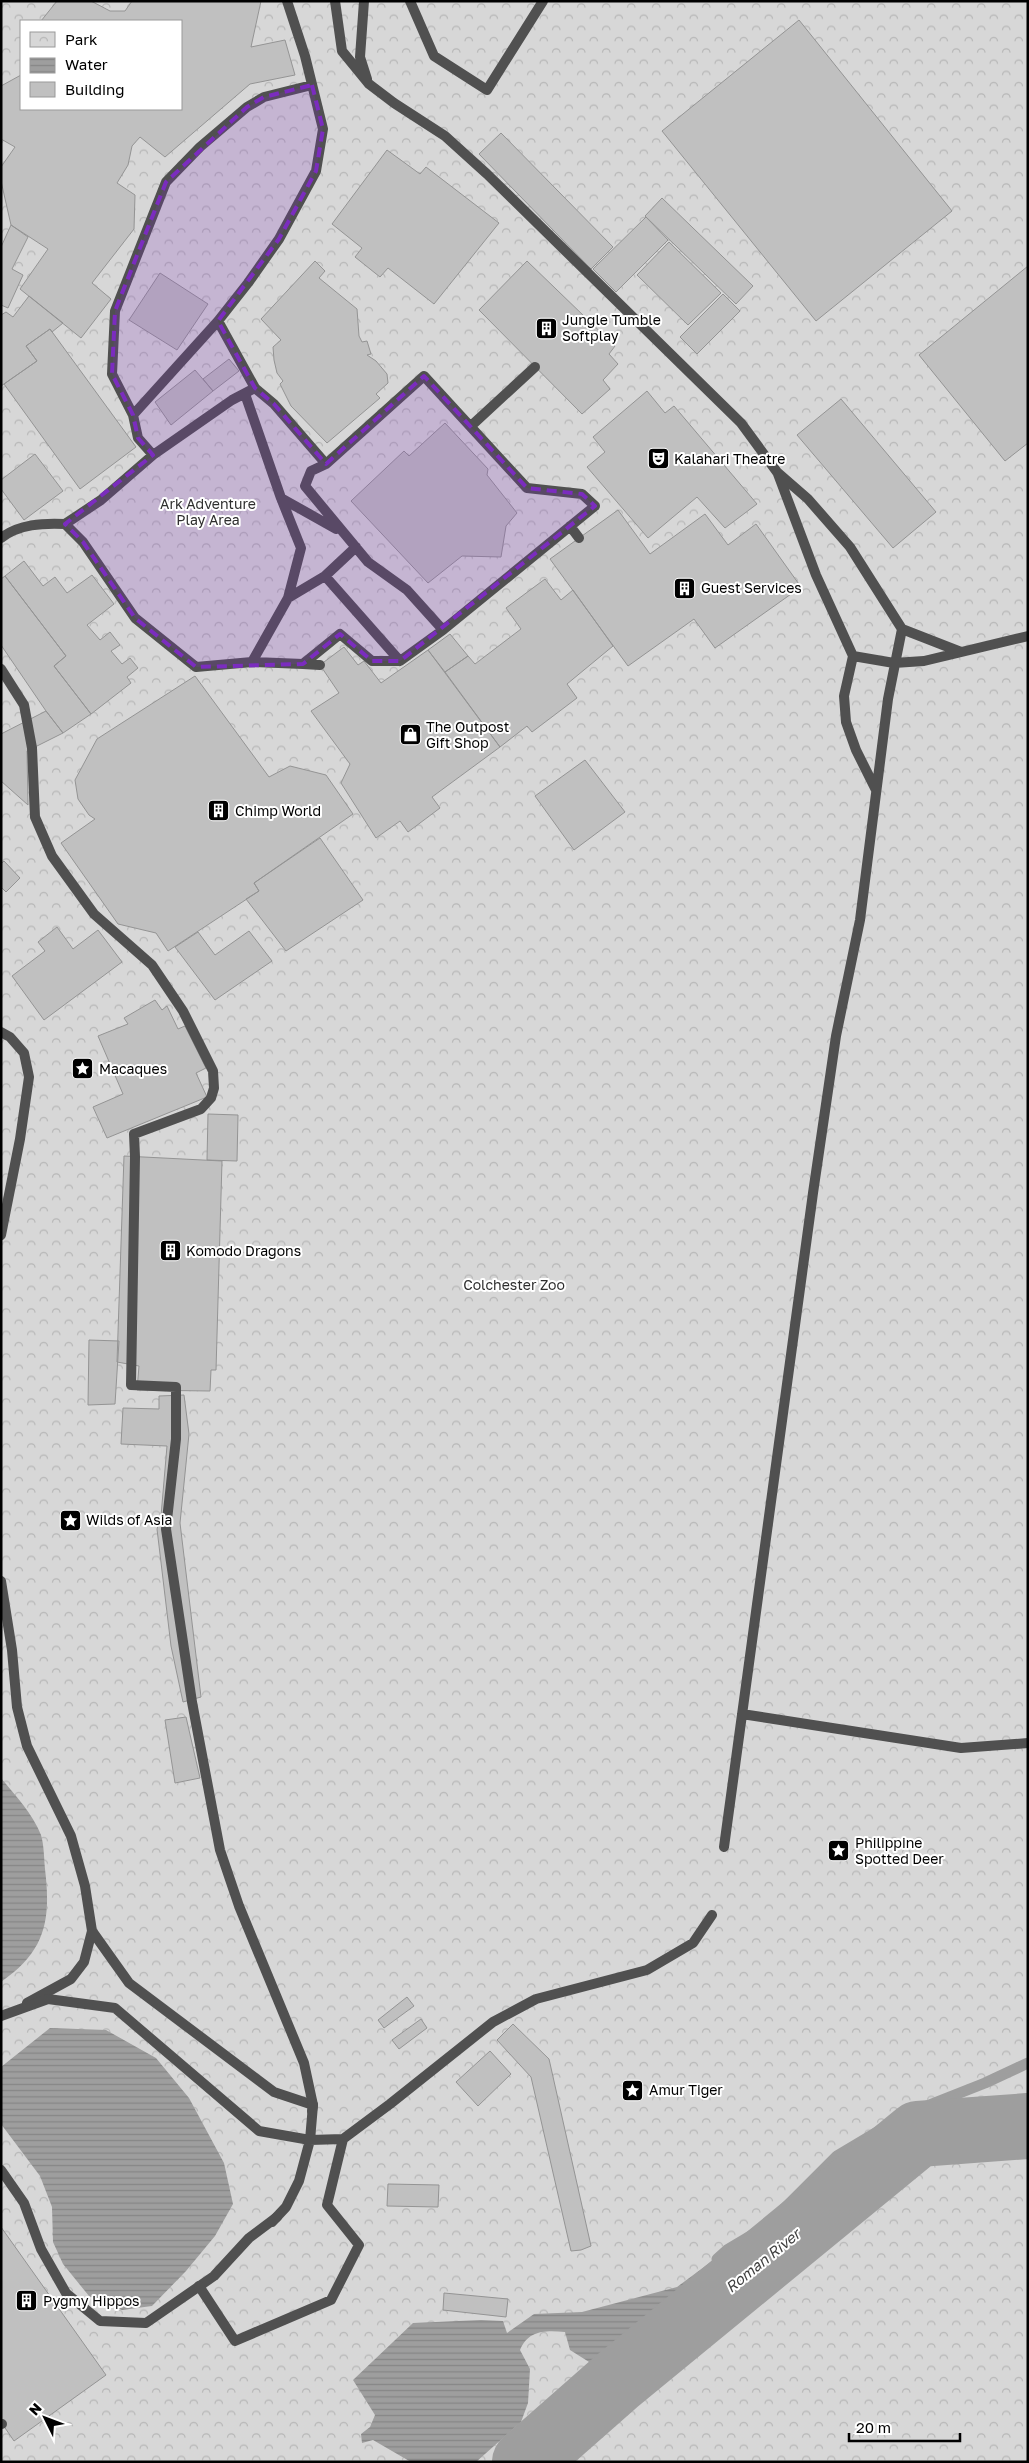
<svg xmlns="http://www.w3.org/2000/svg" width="1029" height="2463" viewBox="0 0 1029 2463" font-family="'Golos Text',sans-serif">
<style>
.park{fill:url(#park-crowns);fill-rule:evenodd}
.water{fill:url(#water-rules)}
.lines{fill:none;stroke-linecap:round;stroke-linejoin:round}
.stream{stroke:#9e9e9e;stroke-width:11}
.river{stroke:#9e9e9e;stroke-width:66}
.building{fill:#c0c0c0;stroke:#949494}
.service{stroke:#505050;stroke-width:10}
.pedestrian{stroke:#505050;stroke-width:10}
.marked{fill:#7b2cbf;fill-opacity:0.2;stroke:#7b2cbf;stroke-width:4;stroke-dasharray:10 6;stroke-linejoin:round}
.labels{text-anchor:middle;stroke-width:4;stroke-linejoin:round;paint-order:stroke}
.poi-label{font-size:14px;fill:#000;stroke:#fff;text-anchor:start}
.park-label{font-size:14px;fill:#2e2e2e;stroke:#fff}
.water-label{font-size:15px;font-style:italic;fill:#3f3f3f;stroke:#fff}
</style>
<defs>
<pattern id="park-crowns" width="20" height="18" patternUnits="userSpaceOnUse" patternTransform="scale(1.25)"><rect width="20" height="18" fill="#d7d7d7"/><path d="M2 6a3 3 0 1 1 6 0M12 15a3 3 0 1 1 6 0" fill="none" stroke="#b7b7b7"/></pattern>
<pattern id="water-rules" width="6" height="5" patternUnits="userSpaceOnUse" patternTransform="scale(1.25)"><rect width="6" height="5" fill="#9e9e9e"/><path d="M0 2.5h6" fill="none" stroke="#868686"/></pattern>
</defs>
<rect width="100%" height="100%" fill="#fff"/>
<path class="park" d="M1 1H1028V2462H1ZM21 21H181V109H21Z"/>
<path class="water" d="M1 1778C15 1795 33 1814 41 1835 44 1845 44 1858 45 1869 51 1920 46 1951 1 1982Z
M50 2028 106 2030 156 2058 189 2098 224 2163 233 2204 215 2236 186 2271 152 2306 122 2310 89 2296 63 2264 53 2242 52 2207 40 2176 1 2124V2067Z
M727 2250 676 2301 665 2326 625 2361 597 2367 570 2350 565 2332C546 2330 528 2330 520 2350L530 2369 528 2403 521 2422 476 2462H411L373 2440 362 2443 361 2434 370 2427 375 2415 353 2380 413 2323 481 2320 503 2321 507 2333 534 2314 582 2312 677 2287Z"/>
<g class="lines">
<path class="stream" d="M717 2259 727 2250 767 2226 837 2156 909 2113 985 2083 1028 2063"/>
<path class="river" d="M525 2462 617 2381 918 2134 1028 2126"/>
</g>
<path class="building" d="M57 1H91L110 11H125L132 1H261L251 47 285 40 295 75 250 84 165 157 140 137 132 146 128 165 117 183 135 195 134 229 92 283 111 299 81 338 20 289 48 249 11 225 1 181V167L15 147 1 139V86L21 75V109H181V21H41Z
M799 20 952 211 816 321 662 131Z
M501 133 613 247 591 269 479 154Z
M387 150 420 174 426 167 499 223 434 304 388 268 380 277 355 257 362 248 332 224Z
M662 198 753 286 736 304 645 216Z
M646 217 668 240 616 292 593 269Z
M11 225 28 237 12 269 23 275 8 308 1 305V247Z
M669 242 721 293 688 325 637 275Z
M315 261 325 271 319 278 357 309 359 336 362 342 367 341 371 354 367 355 376 361 387 374 388 383 376 394 380 398 327 443 291 406 280 384 283 381 277 373 274 360 273 347 281 340 261 319Z
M527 261 615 346 609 354 618 364 603 380 610 389 582 414 479 310Z
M1028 266V443L1005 461 919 355Z
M160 273 208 304 177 350 129 320Z
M723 294 740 311 697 354 680 337Z
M29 296 63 323 52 332 50 329 26 346 37 361 1 386V315L6 312 13 317Z
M50 329 136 447 80 489 4 384 37 361 26 346Z
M229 359 239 371 213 391 203 379Z
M195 370 213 391 171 425 155 402Z
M647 391 665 413 674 406 757 504 725 528 697 497 648 538 587 467 605 452 593 437Z
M841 399 936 512 893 548 797 435Z
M445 423 488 469 487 475 517 513 506 526 501 557 462 556 428 583 351 501 404 451 409 456Z
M35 454 63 491 24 520 1 489V480Z
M618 510 650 554 705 514 728 545 756 524 801 587 715 648 694 619 628 666 550 559Z
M24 561 43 586 55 577 67 593 92 575 114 604 87 625 100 640 110 632 120 645 111 651 122 664 130 658 138 668 127 677 131 683 91 714 54 666 66 656 5 576Z
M5 576 66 656 54 666 91 714 63 733 46 711 1 645V579Z
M545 579 561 600 573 590 613 646 567 684 577 698 532 732 527 726 500 747 445 672 468 656 475 664 521 629 506 608Z
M450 634 468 656 445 672 428 650Z
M344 647 358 665 364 661 381 683 428 650 500 747 432 797 440 808 408 832 400 821 376 838 341 783 350 764 311 711 339 693 320 665Z
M195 676 269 777 290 766 326 775 353 814 254 883 259 891 168 951 156 933 118 924 61 843 95 819 89 815 78 799 75 780 97 739Z
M46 711 63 733 27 751 28 805 1 781V734Z
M585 760 625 812 574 850 535 796Z
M320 838 363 900 286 951 246 899 259 891 254 883Z
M4 861 20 878 6 892 1 887V864Z
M57 927 73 949 98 930 122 962 44 1020 12 976 45 951 38 942Z
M249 931 272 961 215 1000 175 947 198 932 215 955Z
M155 1000 162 1010 167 1006 178 1029 185 1026 206 1068 196 1073 207 1097 107 1138 93 1107 123 1094 98 1036 128 1024 124 1018Z
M208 1114 238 1115 237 1161 207 1160Z
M124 1156 222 1161 216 1370H211L210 1391 137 1390 139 1366 117 1362Z
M89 1340 119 1341 115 1404 88 1405Z
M184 1395 189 1434 180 1523 201 1697 183 1702 171 1646 157 1529 161 1516 167 1446 121 1444 123 1408 159 1409V1396Z
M186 1717 200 1778 175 1783 165 1720Z
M407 1997 414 2006 384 2028 378 2020Z
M421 2019 427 2028 399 2049 392 2040Z
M513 2024 549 2059 591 2246 581 2250 571 2251 531 2077 497 2040Z
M490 2051 511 2074 478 2106 456 2082Z
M388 2184 439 2185 438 2207 387 2206Z
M1 2227 106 2375 14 2441 1 2422Z
M444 2293 508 2299 506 2317 443 2310Z"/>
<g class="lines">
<path class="service" d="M335 1 342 51 369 84 394 103 445 136 487 174 741 423 777 472 808 499 850 547 902 629 961 652
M364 1 360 57 367 79
M778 474 816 575 853 656 844 696 846 722 856 750 876 790
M853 656 894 663 924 661 1028 636
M1 1032 10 1037 24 1053 29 1077 20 1139 1 1235
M1 1581 12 1650 17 1707 27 1746 71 1836 85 1886 92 1931 84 1962 71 1979 27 2003
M742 1714 961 1748 1028 1743
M724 1847 813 1193 836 1036 860 920 888 699 902 629
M92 1931 129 1983 274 2092 313 2105 312 2111
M1 2170 24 2203 41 2249 66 2293 100 2321 146 2323 214 2276 249 2238 277 2217
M1 2424H2"/>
<path class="pedestrian" d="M410 1 434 56 487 90 543 1
M218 321 255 388
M133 415 112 374 115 311 166 182 200 147 247 107 264 97 312 85
M471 426 535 367
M153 455 232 400 255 388 274 404 326 464 311 471 305 486 368 562 407 590 443 630 400 661 325 576 288 598 301 548 281 498 245 394
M326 464 424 376 527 488 582 494 595 506 443 630
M281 498 336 529
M65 524 101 500 153 455 138 438 133 415 218 321 248 283 279 239 316 171 323 129 305 56 287 1
M570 526 579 538
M1 538C19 524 43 523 65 524L83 542 135 618 196 667 252 662 288 598
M325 576 356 547
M252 662 303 664 340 634 372 661H400
M303 664 320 665
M1 669 24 705 32 748 35 817 52 856 94 914 152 965 183 1011 213 1071 214 1088 211 1098 201 1109 134 1134 135 1157 131 1385 176 1387V1439L166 1529 192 1702 220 1850 239 1906 304 2063 313 2105 310 2140 299 2181 286 2207 272 2222
M1 2016 48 1999 115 2008 259 2131 310 2140 343 2139 390 2104 493 2022 536 1999 647 1970 693 1943 712 1915
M199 2286 235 2341 331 2300 359 2245 327 2205 343 2139"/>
</g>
<path class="marked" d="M312 85 323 129 316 171 279 239 218 321 255 388 274 404 326 464 424 376 527 488 582 494 595 506 400 661H372L340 634 303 664 196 667 135 618 83 542 65 524 153 455 138 438 133 415 112 374 115 311 166 182 247 107 264 97Z"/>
<defs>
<symbol id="building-square" viewBox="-11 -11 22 22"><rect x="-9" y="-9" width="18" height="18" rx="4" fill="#000" stroke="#fff"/><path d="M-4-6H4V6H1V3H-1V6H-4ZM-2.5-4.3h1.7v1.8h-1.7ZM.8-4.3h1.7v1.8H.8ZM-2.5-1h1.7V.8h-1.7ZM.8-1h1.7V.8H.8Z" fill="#fff"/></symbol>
<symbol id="theatre-square" viewBox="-11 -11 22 22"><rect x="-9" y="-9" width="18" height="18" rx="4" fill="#000" stroke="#fff"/><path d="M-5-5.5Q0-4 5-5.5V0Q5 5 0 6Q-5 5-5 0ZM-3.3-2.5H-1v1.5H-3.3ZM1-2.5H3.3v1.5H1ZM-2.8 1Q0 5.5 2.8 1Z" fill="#fff"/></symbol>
<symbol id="shop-square" viewBox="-11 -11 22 22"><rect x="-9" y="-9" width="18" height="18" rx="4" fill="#000" stroke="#fff"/><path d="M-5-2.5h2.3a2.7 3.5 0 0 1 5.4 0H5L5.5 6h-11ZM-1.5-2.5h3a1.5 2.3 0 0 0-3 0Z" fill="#fff"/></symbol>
<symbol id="sight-square" viewBox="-11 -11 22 22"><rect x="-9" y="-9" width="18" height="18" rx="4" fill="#000" stroke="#fff"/><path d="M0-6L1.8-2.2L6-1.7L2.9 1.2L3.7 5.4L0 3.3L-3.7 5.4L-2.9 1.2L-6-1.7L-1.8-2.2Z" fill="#fff"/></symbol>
</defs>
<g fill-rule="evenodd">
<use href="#building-square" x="534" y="316" width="25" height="25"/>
<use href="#theatre-square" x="646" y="446" width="25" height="25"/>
<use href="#building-square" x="672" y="576" width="25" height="25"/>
<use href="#shop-square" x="398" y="722" width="25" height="25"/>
<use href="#building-square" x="206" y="798" width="25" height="25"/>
<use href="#sight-square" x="70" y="1056" width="25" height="25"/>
<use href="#building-square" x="158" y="1238" width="25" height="25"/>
<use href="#sight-square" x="58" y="1508" width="25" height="25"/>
<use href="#sight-square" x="826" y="1838" width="25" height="25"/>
<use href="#sight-square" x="620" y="2078" width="25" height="25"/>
<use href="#building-square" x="14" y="2288" width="25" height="25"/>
</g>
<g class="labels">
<g class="poi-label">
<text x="562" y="325">Jungle Tumble<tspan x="562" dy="16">Softplay</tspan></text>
<text x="674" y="464">Kalahari Theatre</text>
<text x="701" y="593">Guest Services</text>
<text x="426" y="732">The Outpost<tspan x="426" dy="16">Gift Shop</tspan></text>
<text x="235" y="816">Chimp World</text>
<text x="99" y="1074">Macaques</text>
<text x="186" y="1256">Komodo Dragons</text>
<text x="86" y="1525">Wilds of Asia</text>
<text x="855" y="1848">Philippine<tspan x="855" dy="16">Spotted Deer</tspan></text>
<text x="649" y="2095">Amur Tiger</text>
<text x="43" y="2306">Pygmy Hippos</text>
</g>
<g class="park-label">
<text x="208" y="509">Ark Adventure<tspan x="208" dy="16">Play Area</tspan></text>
<text x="514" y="1290">Colchester Zoo</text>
</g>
<g class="water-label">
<text transform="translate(763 2261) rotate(-39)" y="5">Roman River</text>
</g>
</g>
<rect width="1029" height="2463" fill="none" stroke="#000000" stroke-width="5"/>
<rect x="20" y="20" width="162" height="90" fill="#ffffff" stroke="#999999"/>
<rect x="30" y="32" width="25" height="15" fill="url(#park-crowns)" stroke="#999999"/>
<text x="65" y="45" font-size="15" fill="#000000">Park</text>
<rect x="30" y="58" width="25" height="15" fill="url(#water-rules)" stroke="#999999"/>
<text x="65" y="70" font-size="15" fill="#000000">Water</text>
<rect x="30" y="82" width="25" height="15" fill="#c0c0c0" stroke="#999999"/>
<text x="65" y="95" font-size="15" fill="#000000">Building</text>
<g transform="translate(45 2418) rotate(312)" stroke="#ffffff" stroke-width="4" paint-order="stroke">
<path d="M0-4L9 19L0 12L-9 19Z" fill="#000000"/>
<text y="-8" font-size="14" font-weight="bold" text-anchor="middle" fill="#000000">N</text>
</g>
<path d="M849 2433v8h111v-8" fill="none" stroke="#000000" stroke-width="2.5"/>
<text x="856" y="2433" font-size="15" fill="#000000" stroke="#ffffff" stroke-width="4" paint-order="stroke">20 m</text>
</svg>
